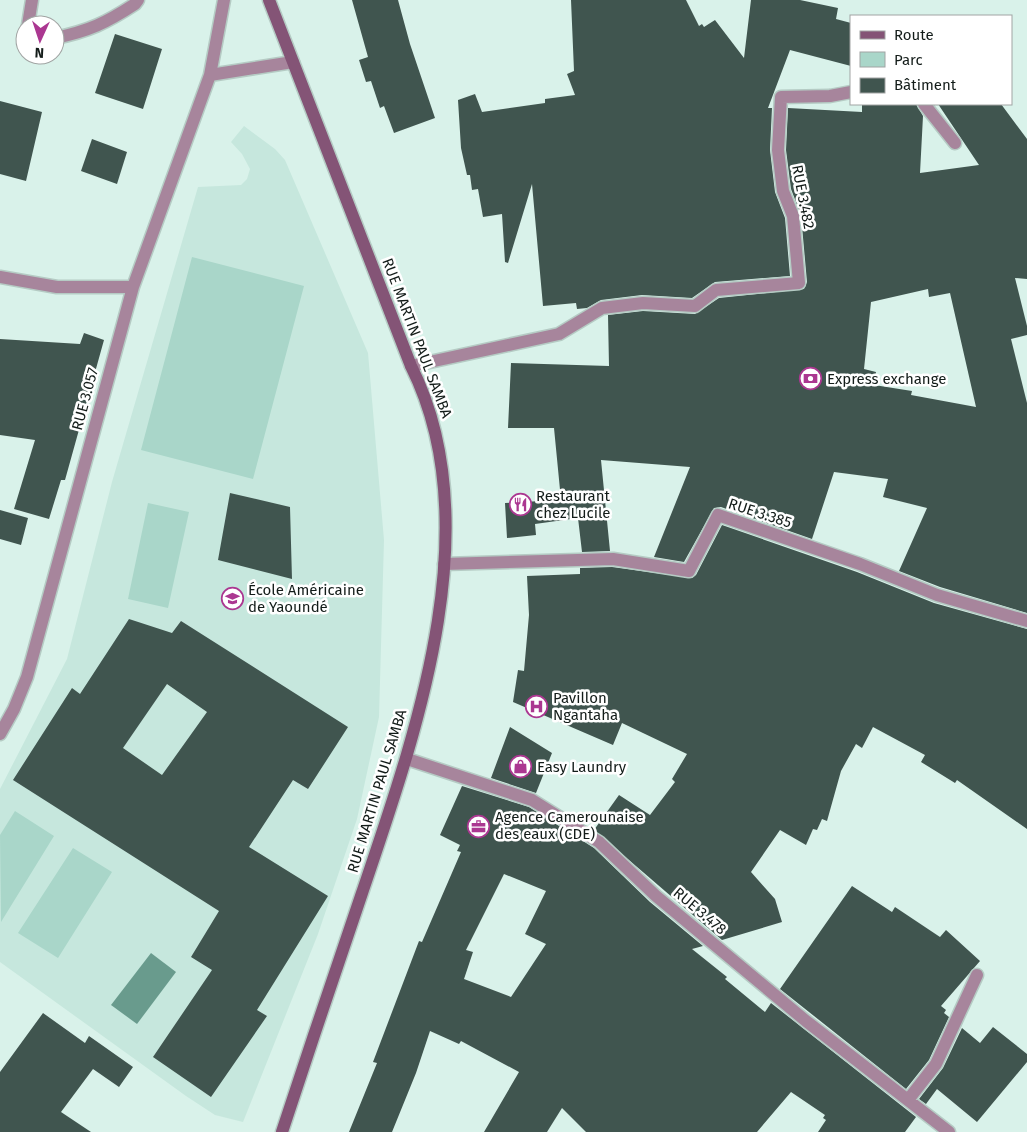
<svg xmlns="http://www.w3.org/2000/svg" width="1027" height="1132" viewBox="0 0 1027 1132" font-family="'Fira Sans',sans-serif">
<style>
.built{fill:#c6e7dd}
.green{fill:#a9d6c9}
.water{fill:#699b8d}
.building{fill:#40554f;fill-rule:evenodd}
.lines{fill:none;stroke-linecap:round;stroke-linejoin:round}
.minor-casing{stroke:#b5cbc4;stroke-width:15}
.secondary-casing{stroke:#b5cbc4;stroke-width:15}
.minor{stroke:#a7859c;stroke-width:12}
.secondary{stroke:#845476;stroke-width:12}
.labels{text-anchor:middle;stroke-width:5;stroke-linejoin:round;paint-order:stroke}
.street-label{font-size:15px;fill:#131c19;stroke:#fff}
.poi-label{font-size:15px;fill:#131c19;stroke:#fff;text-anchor:start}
</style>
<rect width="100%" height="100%" fill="#d9f2ea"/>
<path class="built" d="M244 126 275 149 285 160 368 353 384 540 379 717 357 819 318 934 243 1122 215 1115 186 1096 0 962V789L67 659 112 482 198 187 241 185 247 179 250 169 242 154 231 142Z"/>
<path class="green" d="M192 257 304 286 253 479 141 450Z
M148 503 189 512 168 608 128 599Z
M15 811 54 836 1 922 0 835Z
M73 848 112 872 58 958 18 933Z"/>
<path class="water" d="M151 953 176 972 137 1024 111 1005Z"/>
<path class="building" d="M352 0H398L410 44 435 118 394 133 384 106 380 108 371 81 366 82 359 60 368 57Z
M571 0H686L699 26 702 24 704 27 715 20 744 58 751 0H800L838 8 836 19 851 23V66L790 50 768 108H772L770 150 775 192 785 218 790 276 715 282 692 298 642 295 601 300 587 308 577 309 576 303 543 306 532 184 508 263 505 262 502 214 483 217 478 189 472 190 470 175H467L461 148 458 100 475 94 482 112 545 103V99L575 95 567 74 574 71Z
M115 34 162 49 143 109 95 93Z
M0 101 42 112 26 181 0 174Z
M862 104H916L923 116 920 173 979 165 938 104H1001L1027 139V279L1015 278 1027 326V335L1011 339 1027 403V613L940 587 899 571 927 508 883 497 888 479 834 472 812 539 721 507 714 508 684 562 654 557 690 467 601 460 610 551 582 552 578 518 535 524 536 535 507 538 505 503 561 500 554 428H508L511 363 609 366 608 315 643 311 695 314 719 298 804 289 807 282 801 215 791 189 786 150 788 108 862 112ZM928 289 929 297 950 293 976 407 911 395 912 391 874 385 876 372 864 369 871 302Z
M92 139 127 152 117 184 81 171Z
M84 333 104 340 65 480H61L49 519 14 509 35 440 0 435V339L80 344Z
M230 493 290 507 292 579 218 560Z
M0 510 28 518 21 545 0 539Z
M722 525 857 572 934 603 1027 629V829L957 780 955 783 921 762 925 755 873 727 862 748 856 744 841 771 827 821 822 819 817 830 813 829 806 845 780 830 751 872 775 899 782 922 722 940 594 830 619 795 650 815 675 782 672 779 687 754 622 723 613 745 513 702 518 670 524 671 529 615 527 576 580 574V568L612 567 692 578 696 575Z
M129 619 172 633 181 621 348 727 308 789 293 780 249 847 328 896 257 1010 267 1016 211 1097 153 1057 212 970 191 957 219 911 13 780 72 688 80 694ZM167 684 207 712 162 775 123 748Z
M510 727 552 753 536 793 491 778Z
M462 786 529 807 594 848 650 902 703 946 692 949 727 977 725 979 765 1012 771 1003 916 1117 905 1132H818L826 1120 823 1118 825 1115 791 1092 757 1132H586L562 1108 547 1132H484L519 1072 461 1041 459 1044 430 1031 416 1073 392 1132H349L377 1063 373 1062 419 941 422 942 461 852 457 851 460 845 440 835ZM504 874 546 891 525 934 546 944 511 997 464 979 473 952 466 950Z
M852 886 892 912 895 907 940 937 946 930 980 961 941 1006 946 1010 944 1013 949 1017 929 1060 906 1089 780 989Z
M43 1013 85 1043 89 1036 133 1067 119 1087 93 1069 61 1112 91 1132H0V1072Z
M993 1027 1027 1054V1062L977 1122 937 1089 926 1104 919 1099 943 1068 962 1028 980 1043Z"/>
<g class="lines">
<defs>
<path id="minor" d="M28 25 32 0
M55 38C89 31 106 23 135 4L138 0
M210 75 293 62
M924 104 955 143
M0 277 57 287H133
M411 366 559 334 602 308 643 303 695 306 716 290 799 283 793 216 783 191 778 150 781 97 830 96 851 92
M444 564 613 559 689 571 718 515 860 564 937 595 1027 621
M0 734 14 709 27 677 133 287 210 75 224 0
M407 759 532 800 599 842 656 896 806 1021 949 1132
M908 1100 936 1064 977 975"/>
<path id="secondary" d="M269 0 411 366C491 525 415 736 362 893 335 973 308 1052 282 1132"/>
</defs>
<use href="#minor" class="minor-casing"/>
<use href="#secondary" class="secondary-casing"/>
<use href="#minor" class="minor"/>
<use href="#secondary" class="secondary"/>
</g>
<defs>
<symbol id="bank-ring" viewBox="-11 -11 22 22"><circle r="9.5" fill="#fff" stroke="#ab3791" stroke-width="1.5"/><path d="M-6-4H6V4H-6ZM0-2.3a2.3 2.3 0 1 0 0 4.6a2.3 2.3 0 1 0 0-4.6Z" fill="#ab3791"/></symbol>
<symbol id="restaurant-ring" viewBox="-11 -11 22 22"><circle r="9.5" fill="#fff" stroke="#ab3791" stroke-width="1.5"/><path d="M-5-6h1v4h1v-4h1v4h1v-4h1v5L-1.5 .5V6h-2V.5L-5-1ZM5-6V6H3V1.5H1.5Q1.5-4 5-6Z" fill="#ab3791"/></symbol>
<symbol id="school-ring" viewBox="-11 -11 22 22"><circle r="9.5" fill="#fff" stroke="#ab3791" stroke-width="1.5"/><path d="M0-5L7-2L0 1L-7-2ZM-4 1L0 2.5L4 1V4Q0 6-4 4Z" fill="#ab3791"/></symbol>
<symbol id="hospital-ring" viewBox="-11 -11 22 22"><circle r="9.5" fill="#fff" stroke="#ab3791" stroke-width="1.5"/><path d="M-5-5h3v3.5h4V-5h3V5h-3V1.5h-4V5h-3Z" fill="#ab3791"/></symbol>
<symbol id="shop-ring" viewBox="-11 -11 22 22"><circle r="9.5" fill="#fff" stroke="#ab3791" stroke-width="1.5"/><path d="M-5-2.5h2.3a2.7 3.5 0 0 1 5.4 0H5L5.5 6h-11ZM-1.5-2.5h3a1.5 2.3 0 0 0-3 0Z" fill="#ab3791"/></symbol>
<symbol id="office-ring" viewBox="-11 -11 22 22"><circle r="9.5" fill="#fff" stroke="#ab3791" stroke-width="1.5"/><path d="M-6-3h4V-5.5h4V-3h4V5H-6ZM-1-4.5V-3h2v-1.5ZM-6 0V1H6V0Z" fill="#ab3791"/></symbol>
</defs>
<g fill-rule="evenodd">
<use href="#bank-ring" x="798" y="366" width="25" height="25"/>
<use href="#restaurant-ring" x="508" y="492" width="25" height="25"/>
<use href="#school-ring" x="220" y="586" width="25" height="25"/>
<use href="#hospital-ring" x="524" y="694" width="25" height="25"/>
<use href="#shop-ring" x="508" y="754" width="25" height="25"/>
<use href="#office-ring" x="466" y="814" width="25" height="25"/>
</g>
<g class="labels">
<g class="street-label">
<text transform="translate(803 197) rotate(79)" y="5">RUE 3.482</text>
<text transform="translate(417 338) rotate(69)" y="5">RUE MARTIN PAUL SAMBA</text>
<text transform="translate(85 399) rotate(-75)" y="5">RUE 3.057</text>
<text transform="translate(760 513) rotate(18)" y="5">RUE 3.385</text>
<text transform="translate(377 791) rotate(-73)" y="5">RUE MARTIN PAUL SAMBA</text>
<text transform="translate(700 911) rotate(40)" y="5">RUE 3.478</text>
</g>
<g class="poi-label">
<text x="827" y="384">Express exchange</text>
<text x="536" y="501">Restaurant<tspan x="536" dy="17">chez Lucile</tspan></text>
<text x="248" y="595">École Américaine<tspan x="248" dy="17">de Yaoundé</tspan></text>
<text x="553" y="703">Pavillon<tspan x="553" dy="17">Ngantaha</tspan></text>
<text x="537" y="772">Easy Laundry</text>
<text x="495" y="822">Agence Camerounaise<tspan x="495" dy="17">des eaux (CDE)</tspan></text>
</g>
</g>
<rect x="850" y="15" width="162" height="90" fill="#ffffff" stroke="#a1a4a3"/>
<rect x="860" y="31" width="25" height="8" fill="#845476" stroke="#a1a4a3"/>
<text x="894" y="40" font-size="15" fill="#131c19">Route</text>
<rect x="860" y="52" width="25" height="15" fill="#a9d6c9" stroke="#a1a4a3"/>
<text x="894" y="65" font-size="15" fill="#131c19">Parc</text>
<rect x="860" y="78" width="25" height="15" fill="#40554f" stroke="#a1a4a3"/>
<text x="894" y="90" font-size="15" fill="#131c19">Bâtiment</text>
<g transform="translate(40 40) rotate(183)"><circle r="24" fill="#ffffff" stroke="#a1a4a3"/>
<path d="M0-4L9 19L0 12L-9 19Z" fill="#ab3791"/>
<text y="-8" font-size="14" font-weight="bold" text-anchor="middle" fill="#131c19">N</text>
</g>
</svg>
